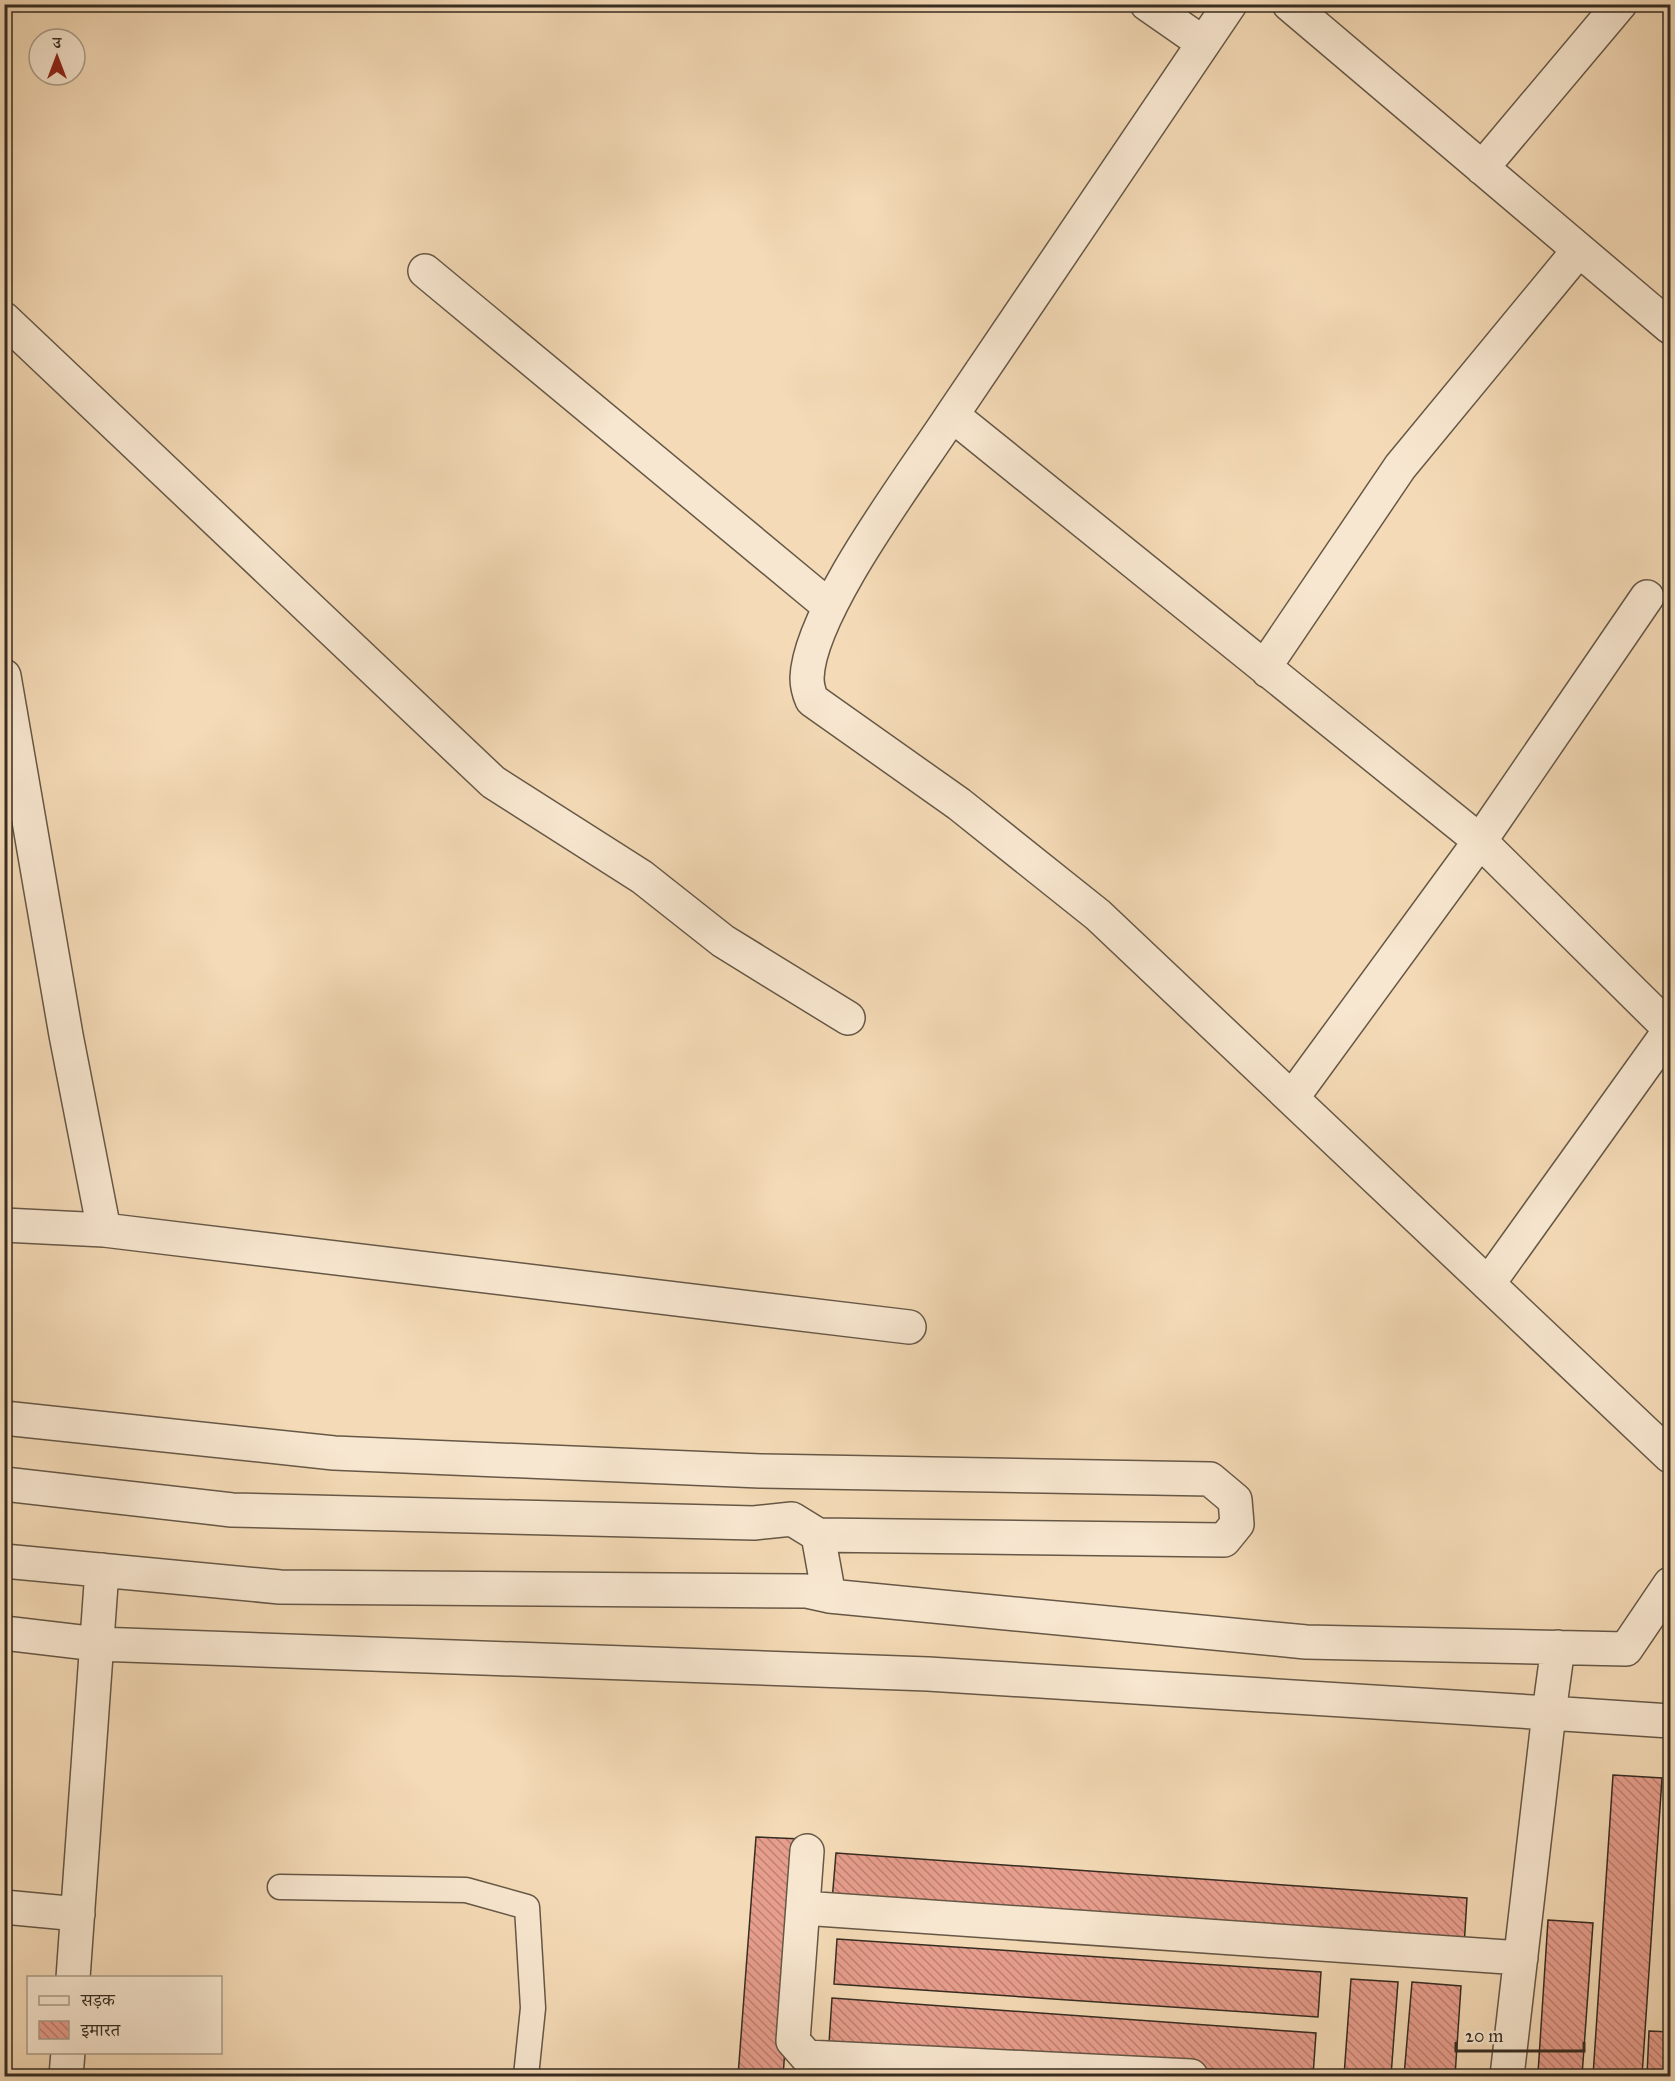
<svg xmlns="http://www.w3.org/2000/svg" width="1675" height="2081" viewBox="0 0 1675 2081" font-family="'IM FELL Great Primer','Noto Serif Devanagari',serif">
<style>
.building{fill:url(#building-back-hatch);stroke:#362d22;stroke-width:1.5}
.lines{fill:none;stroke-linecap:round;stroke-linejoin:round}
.lane-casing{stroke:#665847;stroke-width:27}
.street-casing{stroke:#665847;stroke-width:36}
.lane{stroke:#f8e7d0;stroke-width:24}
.street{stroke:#f8e7d0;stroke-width:33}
</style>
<defs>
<pattern id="building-back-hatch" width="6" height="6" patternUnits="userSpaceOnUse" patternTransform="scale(1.5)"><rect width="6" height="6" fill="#e89e8d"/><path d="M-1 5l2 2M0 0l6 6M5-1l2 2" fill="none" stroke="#bd8173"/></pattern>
</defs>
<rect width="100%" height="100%" fill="#f4dab6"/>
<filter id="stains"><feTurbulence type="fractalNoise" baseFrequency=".00333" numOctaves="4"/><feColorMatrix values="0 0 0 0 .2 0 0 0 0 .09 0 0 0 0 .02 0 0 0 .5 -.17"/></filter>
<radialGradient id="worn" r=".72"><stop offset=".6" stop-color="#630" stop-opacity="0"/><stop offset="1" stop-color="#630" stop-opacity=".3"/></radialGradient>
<path class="building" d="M1613 1775 1662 1778 1642 2076H1593Z
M756 1837 801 1839 783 2076H738Z
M836 1853 1467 1898 1464 1947 832 1901Z
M1548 1920 1593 1923 1582 2076 1538 2073Z
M837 1939 1321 1972 1318 2017 834 1984Z
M1351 1979 1398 1982 1391 2076H1344Z
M1412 1982 1461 1986 1455 2076H1404Z
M832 1998 1316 2033 1313 2076 829 2043Z
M1649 2031 1670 2032V2076H1647Z"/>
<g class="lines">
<defs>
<path id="lane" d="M280 1887 466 1890 527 1907 533 2008 526 2076"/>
<path id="street" d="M1147 4 1203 43
M1230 4 952 415 1480 841 1647 597
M1289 4 1670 327
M1482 168 1620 4
M425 271 830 607
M4 319 493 782 642 877 723 941 848 1018
M952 415C913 475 809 611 807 678 807 686 809 693 812 700L959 804 1098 915 1670 1456
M1268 671V662L1400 467 1579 250
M4 676 66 1035 104 1230
M1292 1098 1480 841 1670 1029
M4 1225 104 1230 909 1327
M1488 1284 1670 1030
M4 1418 334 1453 760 1471 1210 1479 1235 1500 1237 1524 1224 1540 818 1535
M4 1484 232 1510 754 1523 792 1519 818 1535 829 1596 806 1591 280 1587 4 1561
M829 1596 1306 1642 1626 1649 1670 1584
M4 1633 97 1644 928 1674 1549 1713 1558 1647
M807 1851 793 2041 807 2057 1191 2076
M4 1907 78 1914
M803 1908 1521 1958
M73 1978 102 1570
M66 2076 68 2052
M1507 2076 1549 1713 1670 1721"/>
</defs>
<use href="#lane" class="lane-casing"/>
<use href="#street" class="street-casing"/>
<use href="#lane" class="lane"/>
<use href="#street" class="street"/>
</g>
<rect width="1675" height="2081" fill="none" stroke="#f4dab6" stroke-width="24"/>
<rect x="6" y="6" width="1663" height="2069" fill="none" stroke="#362d22" stroke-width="3"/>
<rect x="12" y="12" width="1651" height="2057" fill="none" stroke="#362d22" stroke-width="1.5"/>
<rect x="27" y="1976" width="195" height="78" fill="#f8e7d0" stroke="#aa9d8a" stroke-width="1.5"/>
<rect x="39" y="1996" width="30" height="9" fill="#f8e7d0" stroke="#aa9d8a" stroke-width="1.5"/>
<text x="81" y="2006" font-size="18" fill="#362d22">सड़क</text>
<rect x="39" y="2021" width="30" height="18" fill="url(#building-back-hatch)" stroke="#aa9d8a" stroke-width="1.5"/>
<text x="81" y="2036" font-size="18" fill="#362d22">इमारत</text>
<g transform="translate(57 57)"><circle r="28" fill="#f8e7d0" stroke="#aa9d8a" stroke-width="1.5"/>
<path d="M0-4.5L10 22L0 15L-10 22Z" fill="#8f2418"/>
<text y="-9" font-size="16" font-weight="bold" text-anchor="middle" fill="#362d22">उ</text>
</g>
<path d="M1456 2042v9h128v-9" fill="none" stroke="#362d22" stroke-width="3"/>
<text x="1465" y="2042" font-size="18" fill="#362d22" stroke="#f8e7d0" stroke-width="4.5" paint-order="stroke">20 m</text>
<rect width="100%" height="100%" filter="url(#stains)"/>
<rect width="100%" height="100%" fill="url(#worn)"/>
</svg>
